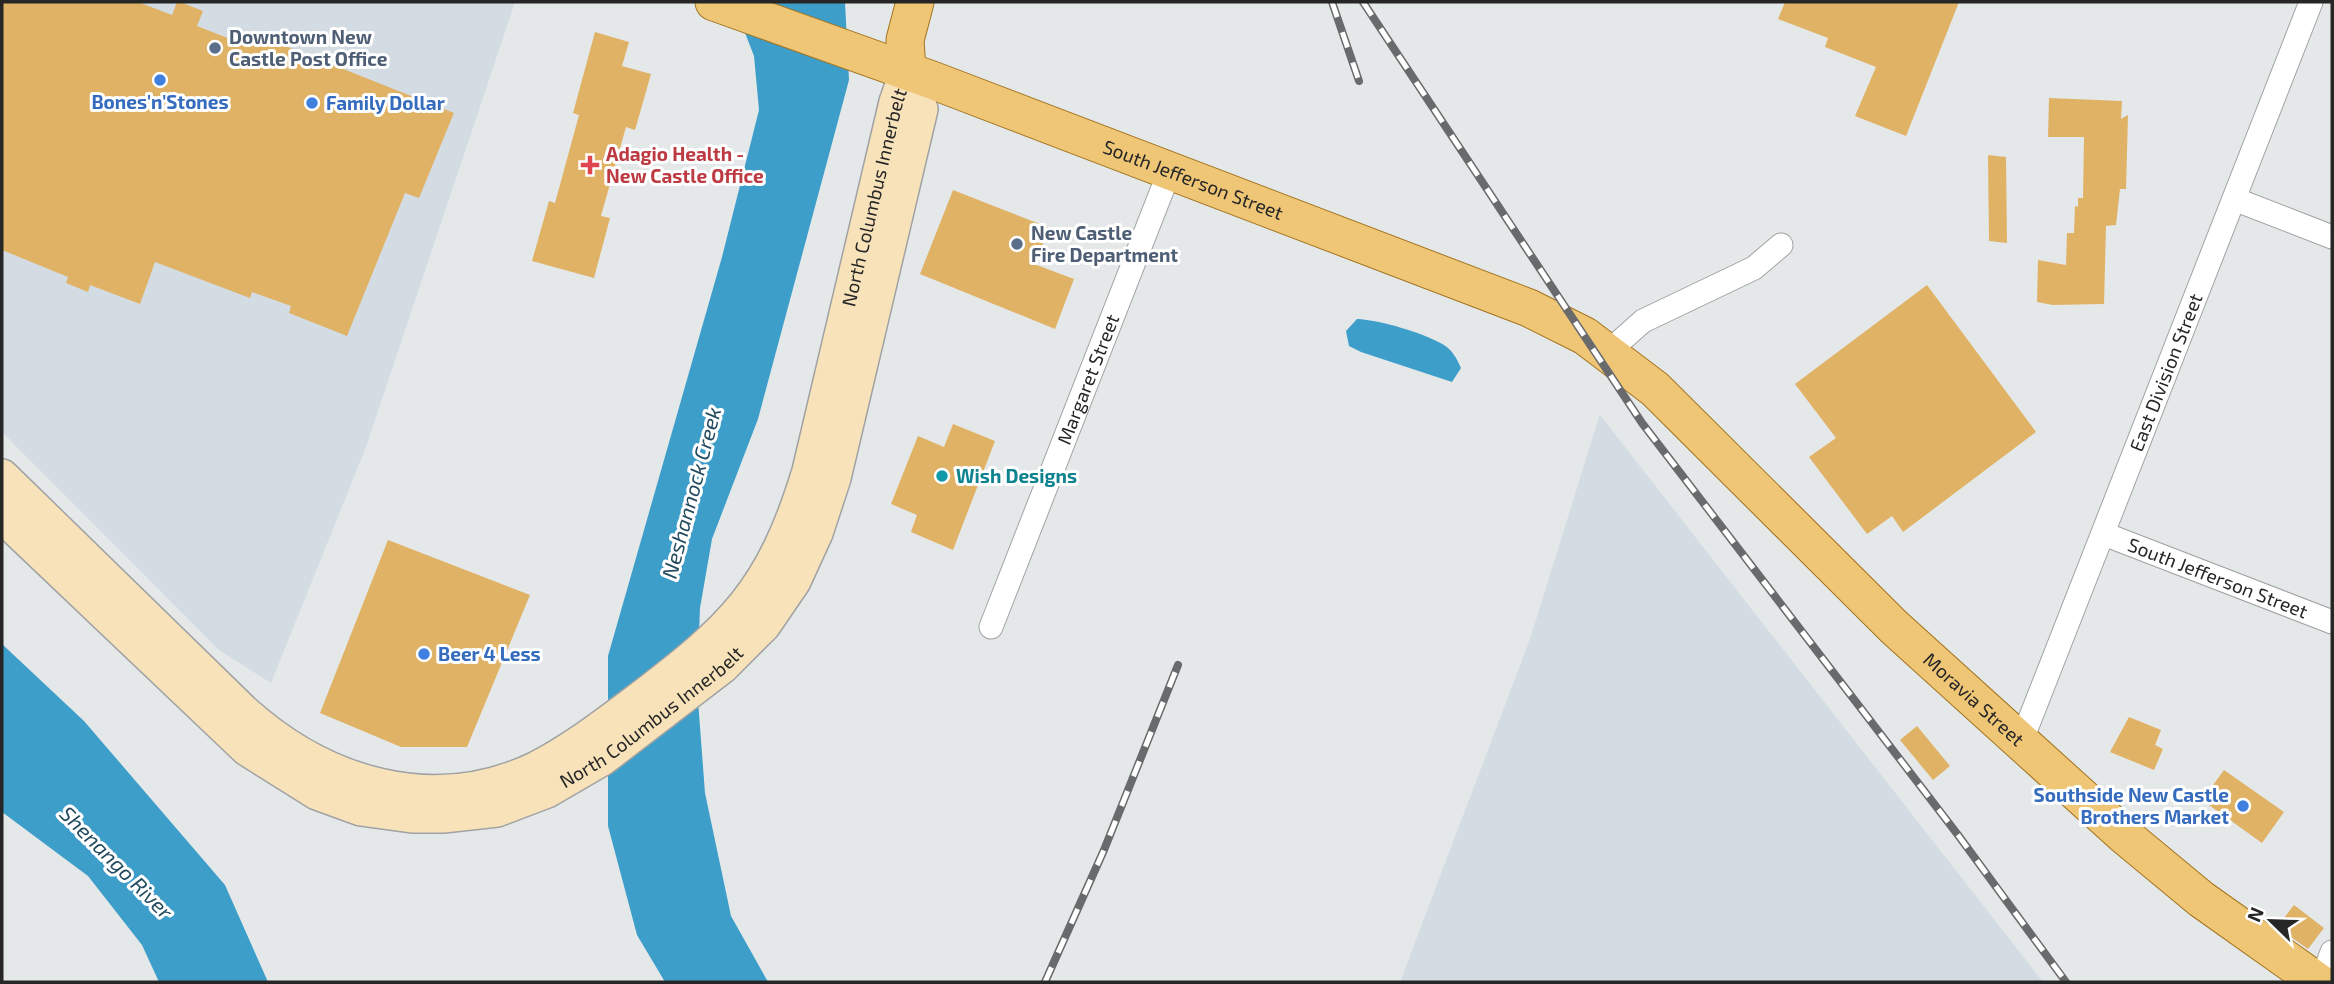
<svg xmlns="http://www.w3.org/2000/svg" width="2334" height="984" viewBox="0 0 2334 984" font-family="'Exo 2',sans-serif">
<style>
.built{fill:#d3dce3}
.water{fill:#3e9eca}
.building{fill:#e0b265}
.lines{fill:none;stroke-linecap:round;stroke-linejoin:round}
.street-casing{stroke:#a0a2a3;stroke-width:25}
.secondary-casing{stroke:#a0a2a3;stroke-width:36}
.primary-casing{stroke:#a2741f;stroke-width:39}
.street{stroke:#fff;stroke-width:23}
.secondary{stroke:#f7e2ba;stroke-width:33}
.primary{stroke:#efc576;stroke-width:37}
.rail-casing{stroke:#696a6b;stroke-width:8}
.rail{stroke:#fff;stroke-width:5;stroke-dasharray:16;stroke-linecap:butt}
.service-dot{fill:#5c6f8a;stroke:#fff;stroke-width:2.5}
.shop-dot{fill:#3f7fe0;stroke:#fff;stroke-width:2.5}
.health-dot{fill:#e0444e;stroke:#fff;stroke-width:2.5}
.culture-dot{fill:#0f9aa8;stroke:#fff;stroke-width:2.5}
.labels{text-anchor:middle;stroke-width:6;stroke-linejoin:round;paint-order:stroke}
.service-label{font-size:19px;font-weight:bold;fill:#4e5e75;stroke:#fff;text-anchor:start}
.shop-label{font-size:19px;font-weight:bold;fill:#366cbe;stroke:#fff;text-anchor:start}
.health-label{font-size:19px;font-weight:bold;fill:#be3a42;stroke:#fff;text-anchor:start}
.street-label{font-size:19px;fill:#262627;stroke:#fff}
.culture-label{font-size:19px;font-weight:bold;fill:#0d838f;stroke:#fff;text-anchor:start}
.water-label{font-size:21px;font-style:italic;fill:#234b5f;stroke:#fff}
</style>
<rect width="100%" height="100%" fill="#e5e8e9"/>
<path class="built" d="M2 2H515L366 447 271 683 219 650 2 432Z
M1600 414V415L2043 982H1400L1530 639Z"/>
<path class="water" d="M733 2H845L849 80 758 419 712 539 700 608 697 687 705 793 731 916 768 982H665L637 935 608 826V656L722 257 759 110 754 56Z
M1357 319C1380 320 1424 333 1444 345 1453 351 1457 359 1461 368L1452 382 1361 352 1349 346 1346 331Z
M2 644 84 721 225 885 268 982H159L142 945 88 876 2 812Z"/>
<path class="building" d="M2 2H138L172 15 177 2H180L203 11 197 26 243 44 248 31 454 113 419 198 405 193 347 336 289 313 291 306 252 292 250 298 155 262 140 304 90 285 88 292 66 283 68 277 2 250Z
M1785 2H1959L1906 136 1855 116 1876 67 1825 47 1828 38 1778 19Z
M595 32 629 42 622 66 651 74 635 130 626 127 601 216 610 218 594 278 532 261 549 201 555 203 579 115 573 113Z
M2049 98 2122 101 2121 119 2128 115 2126 189H2120L2116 225 2106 226 2104 304 2053 305 2037 302 2038 260 2066 265 2067 233H2074L2075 206 2078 207V198H2083L2084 137H2048Z
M1988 155 2006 157 2007 243 1989 241Z
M953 190 1050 228 1034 264 1074 279 1055 329 920 274Z
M1927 285 2036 432 1903 532 1892 516 1867 534 1809 457 1836 438 1795 384Z
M953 424 995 441 953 550 911 532 917 515 891 504 918 436 944 447Z
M388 540 530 595 467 747H401L320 713Z
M2129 717 2161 730 2155 745 2163 749 2154 770 2110 752Z
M1917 726 1950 766 1933 780 1900 740Z
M2224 770 2284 812 2262 843 2202 800Z
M2294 905 2324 928 2308 949 2277 927Z"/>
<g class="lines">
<defs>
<g id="street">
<path d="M2234 199 2332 237"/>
<path d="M1608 352 1643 321 1754 268 1781 245"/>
<path id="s1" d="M2104 534 2332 622"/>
<path id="s2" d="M991 627 1170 170"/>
<path id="s3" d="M2021 742 2311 2"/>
<path d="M2321 982 2332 952"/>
</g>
<g id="secondary">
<path id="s4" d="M2 476 243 711C324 784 433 818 537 768 572 750 603 726 634 703 733 628 772 593 809 471L896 102 907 71"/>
<path id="s5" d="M2 516 247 749 317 793 361 809 412 816H443L497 810 547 791 602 759 722 667 764 625 794 581 816 533 834 478 921 109 907 71"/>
</g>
<g id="primary">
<path id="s6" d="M714 2 932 80 1529 308 1585 336 1655 389 1894 627 2125 836 2201 899 2318 982"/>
<path d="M907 71 905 40 915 2"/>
</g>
</defs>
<use href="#street" class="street-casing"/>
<use href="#secondary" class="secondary-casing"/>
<use href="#primary" class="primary-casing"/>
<use href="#street" class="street"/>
<use href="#secondary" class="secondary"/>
<use href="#primary" class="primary"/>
<defs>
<path id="rail" d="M1332 2 1359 81
M1363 2 1642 423 1958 835 2066 982
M1045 982 1104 850 1178 665"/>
</defs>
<use href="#rail" class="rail-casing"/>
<use href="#rail" class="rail"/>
</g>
<g class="service-dot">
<circle cx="215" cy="48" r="7"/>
<circle cx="1017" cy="244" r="7"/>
</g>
<g class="shop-dot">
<circle cx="160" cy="80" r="7"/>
<circle cx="312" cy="103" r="7"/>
<circle cx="424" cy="654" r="7"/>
<circle cx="2243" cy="806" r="7"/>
</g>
<path class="health-dot" d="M586.5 154.5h7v7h7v7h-7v7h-7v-7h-7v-7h7z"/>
<circle class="culture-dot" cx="942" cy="476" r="7"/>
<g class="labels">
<g class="service-label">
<text x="229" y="44">Downtown New<tspan x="229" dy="22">Castle Post Office</tspan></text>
<text x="1031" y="240">New Castle<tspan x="1031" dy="22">Fire Department</tspan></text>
</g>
<g class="shop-label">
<text x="160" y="109" text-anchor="middle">Bones'n'Stones</text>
<text x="326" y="110">Family Dollar</text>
<text x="438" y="661">Beer 4 Less</text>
<text x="2229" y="802" text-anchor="end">Southside New Castle<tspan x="2229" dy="22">Brothers Market</tspan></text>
</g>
<g class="health-label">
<text x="606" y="161">Adagio Health -<tspan x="606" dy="22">New Castle Office</tspan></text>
</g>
<g class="street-label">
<text dy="7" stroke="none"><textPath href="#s6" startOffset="511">South Jefferson Street</textPath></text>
<text dy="7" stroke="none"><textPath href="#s4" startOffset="1351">North Columbus Innerbelt</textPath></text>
<text dy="7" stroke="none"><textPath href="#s3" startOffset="397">East Division Street</textPath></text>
<text dy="7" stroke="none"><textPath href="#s2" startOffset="266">Margaret Street</textPath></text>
<text dy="7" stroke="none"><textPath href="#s1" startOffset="122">South Jefferson Street</textPath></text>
<text dy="7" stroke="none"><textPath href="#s6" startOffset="1466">Moravia Street</textPath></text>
<text dy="7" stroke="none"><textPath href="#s5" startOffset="786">North Columbus Innerbelt</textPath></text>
</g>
<g class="culture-label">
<text x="956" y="483">Wish Designs</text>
</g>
<g class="water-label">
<text transform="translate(692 493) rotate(-75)" y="7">Neshannock Creek</text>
<text transform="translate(116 863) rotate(45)" y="7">Shenango River</text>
</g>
</g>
<rect width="2334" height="984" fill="none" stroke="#262627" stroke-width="7"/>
<g transform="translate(2271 921) rotate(293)" stroke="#ffffff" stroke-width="5" paint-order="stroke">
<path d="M0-5L12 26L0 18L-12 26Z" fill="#262627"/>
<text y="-10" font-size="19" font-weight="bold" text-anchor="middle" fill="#262627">N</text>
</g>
</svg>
